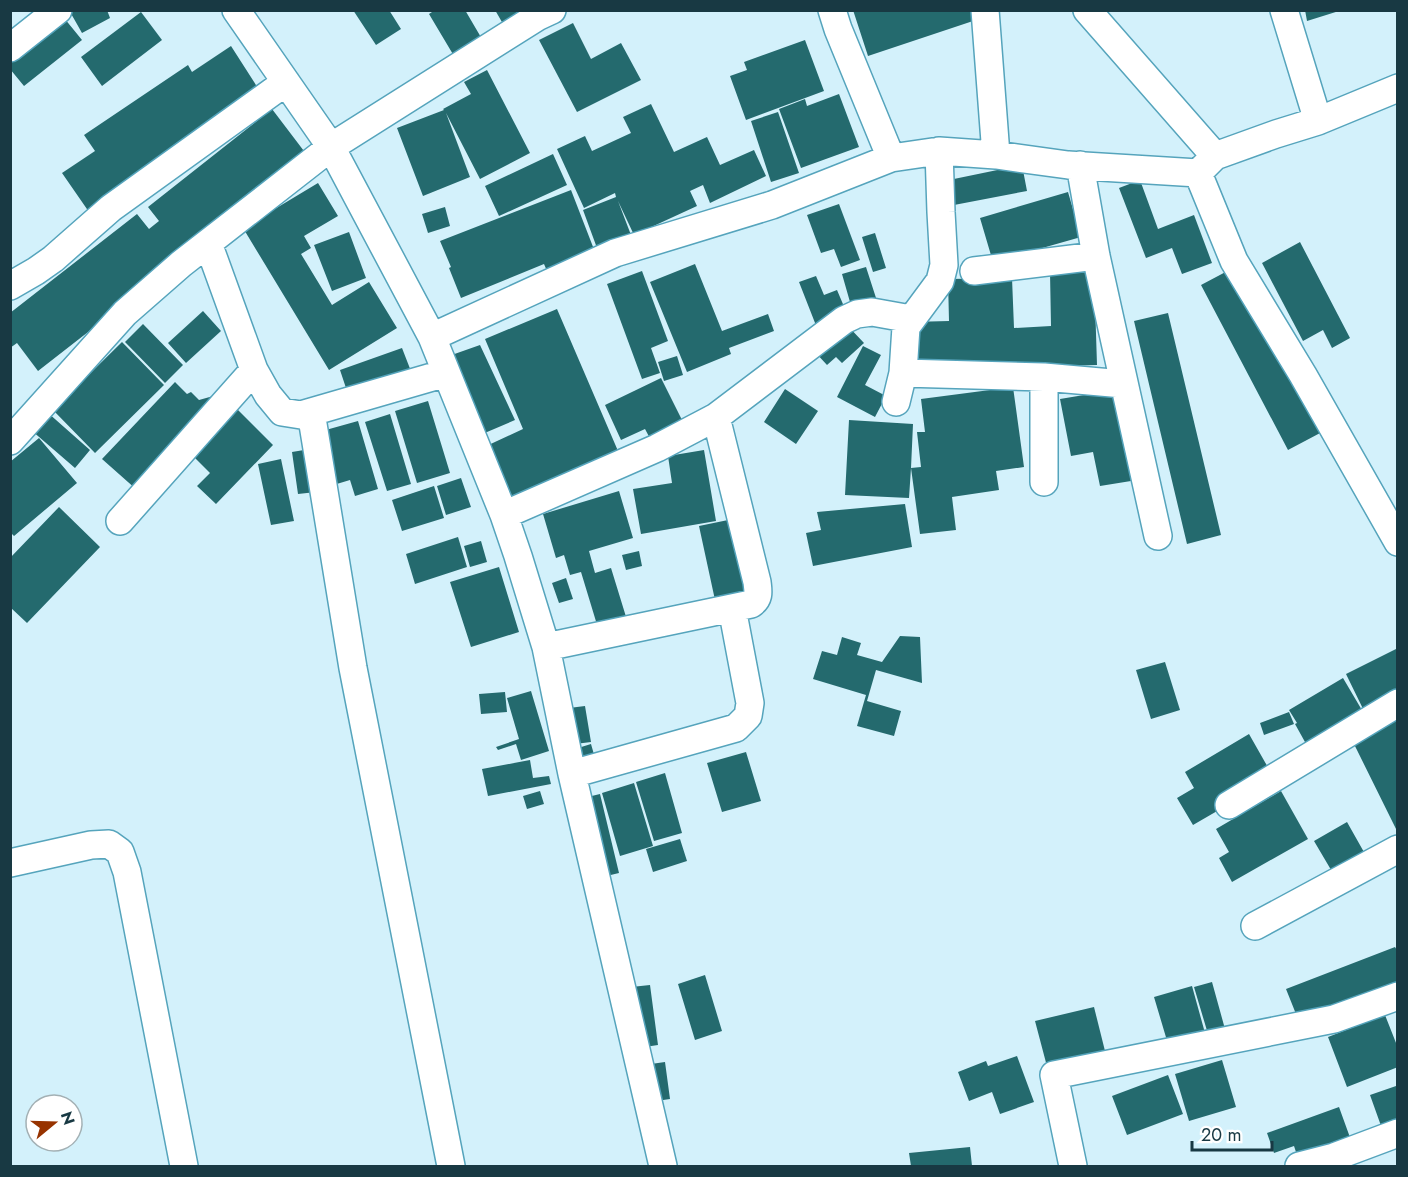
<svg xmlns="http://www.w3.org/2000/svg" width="1408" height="1177" viewBox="0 0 1408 1177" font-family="Jost,sans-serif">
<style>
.building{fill:#246a6e}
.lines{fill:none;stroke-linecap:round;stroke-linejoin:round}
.street-casing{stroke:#55a4bc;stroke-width:30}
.street{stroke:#fff;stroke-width:27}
</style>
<rect width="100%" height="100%" fill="#d3f1fb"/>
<path class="building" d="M69 10H107L110 18 82 33Z
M353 10H389L401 29 376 45Z
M435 10H465L482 39 454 56 429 14Z
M495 10H529L506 29Z
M853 10H983L985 17 868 56Z
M1305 10H1339V11L1307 21Z
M141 12 162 40 102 86 81 57Z
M60 13 82 40 24 86 10 69V54Z
M573 23 591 59 621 43 641 80 577 112 539 40Z
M805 40 824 91 746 120 730 76 747 70 744 62Z
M231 46 263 96 89 212 62 173 95 151 84 135 188 65 192 72Z
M487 70 530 153 480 179 446 113 470 177 423 196 397 128 444 110 443 109 471 94 464 82Z
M839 94 859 147 801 168 779 109 805 99 807 106Z
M651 104 674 152 707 137 720 165 754 150 766 176 710 203 703 185 690 191 697 206 634 235 618 201 631 235 597 248 583 210 616 197 615 193 584 208 557 149 585 136 592 151 631 133 623 117Z
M272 109 310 159 38 371 17 343 10 348V313L137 214 149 229 159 221 148 207Z
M778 112 799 173 771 182 751 121Z
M553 154 567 185 499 216 485 186Z
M1022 165 1027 191 954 205 949 180Z
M1140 180 1158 229 1194 215 1212 263 1182 274 1172 248 1146 258 1119 188Z
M318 183 338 216 304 236 311 248 301 254 332 305 369 282 397 328 329 370 243 228Z
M571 190 595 252 547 271 544 264 461 298 449 268 451 267 440 241Z
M1068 192 1081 237 993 262 980 218Z
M839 204 860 260 841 267 834 249 821 253 807 215Z
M445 207 450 226 428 233 422 214Z
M349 232 366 278 332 291 314 245Z
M875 233 886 268 873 272 862 237Z
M1300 242 1350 338 1332 348 1323 330 1303 341 1262 263Z
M695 264 722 331 768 314 774 331 729 348 731 354 687 372 650 282Z
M866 267 877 301 852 309 842 274Z
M1235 267 1322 432 1288 450 1201 285Z
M642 271 668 341 651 348 660 373 642 379 607 284Z
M1094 271 1097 365 912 370 911 322 949 321 948 279 1012 278 1014 328 1051 326 1050 272Z
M816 276 824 295 837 290 848 316 817 328 799 282Z
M557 309 618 451 505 509 482 448 523 429 485 339Z
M203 311 221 331 186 363 168 343Z
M1168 313 1221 535 1187 544 1134 321Z
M143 324 183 365 165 383 125 342Z
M846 324 864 343 842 363 836 357 827 365 815 352Z
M122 342 164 385 95 453 53 410Z
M480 345 515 420 480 435 446 357Z
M863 346 881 355 865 385 886 396 875 417 837 397Z
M402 348 414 379 350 400 340 370Z
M677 356 683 375 664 381 658 362Z
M661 378 686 428 653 444 645 429 621 440 605 405Z
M175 382 187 394 191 392 199 400 224 393 137 490 102 459Z
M1013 387 1024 467 996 471 999 490 952 497 956 530 920 534 911 468 909 498 845 495 849 420 913 424 911 468 921 467 917 432H925L921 399Z
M785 389 818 411 796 444 764 422Z
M1114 390 1131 481 1100 486 1093 452 1071 456 1060 399Z
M428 401 450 473 417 483 395 411Z
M236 408 273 445 216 504 197 486 210 473 191 454Z
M47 412 90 450 75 468 31 430Z
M390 414 411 484 387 491 365 422Z
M358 421 378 489 355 496 350 480 330 486 315 433Z
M39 438 77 483 14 536 10 532V462Z
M310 449 316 492 298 494 292 452Z
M704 450 716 521 641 534 633 489 672 483 668 456Z
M281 459 294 521 271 525 258 464Z
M461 478 471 507 446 515 437 486Z
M434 486 444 518 402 531 392 500Z
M619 491 633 538 589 551 595 573 611 568 627 620 598 628 581 572 570 575 564 555 556 558 543 514Z
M905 504 912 547 813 566 806 533 821 530 817 512Z
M59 507 100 547 27 623 10 607V558Z
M733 519 749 593 715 600 699 526Z
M458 537 467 567 415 584 406 554Z
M481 541 487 562 470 567 464 546Z
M639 551 642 566 626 570 622 555Z
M499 567 519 632 471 647 450 582Z
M566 578 573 599 559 603 552 583Z
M900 636 920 637 922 683 876 670 867 701 901 711 894 736 857 726 866 695 813 679 822 651 837 655 842 637 861 643 857 655 882 662Z
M1398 648V699L1366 715 1346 674Z
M1165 662 1180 710 1151 719 1136 670Z
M1343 678 1366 717 1310 751 1295 724 1297 723 1289 710Z
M531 691 549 751 521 760 516 744 498 750 496 747 519 739 507 698Z
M505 692 507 712 481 714 479 694Z
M585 706 591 742 567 745 561 709Z
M1289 712 1294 724 1264 735 1260 723Z
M1396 720 1398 722V833L1353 742Z
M1249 734 1274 778 1193 825 1177 798 1194 788 1185 772Z
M591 744 595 758 569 765 565 752Z
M746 752 761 801 722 812 707 763Z
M530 760 533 778 549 776 551 784 488 796 482 769Z
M665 773 682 833 654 841 636 782Z
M634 783 653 846 620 856 602 793Z
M540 791 544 804 527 809 523 796Z
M1281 791 1308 839 1232 882 1219 858 1229 852 1216 829Z
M600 794 619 873 594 879 575 800Z
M1347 822 1369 861 1337 880 1314 841Z
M680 839 687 861 653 872 646 849Z
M1395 947 1398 952V997L1304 1034 1286 989Z
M705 975 722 1031 695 1040 678 984Z
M1212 982 1225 1029 1208 1034 1194 987Z
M650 985 658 1045 631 1049 622 988Z
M1192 986 1205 1033 1168 1044 1154 997Z
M1094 1007 1107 1059 1049 1074 1035 1021Z
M1385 1015 1398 1048V1067L1347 1087 1328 1037Z
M1017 1056 1034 1102 1000 1114 992 1092 969 1101 958 1072 986 1061 988 1066Z
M1222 1060 1236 1107 1189 1121 1175 1074Z
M665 1062 670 1099 642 1103 637 1066Z
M1168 1075 1183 1114 1127 1135 1112 1096Z
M1396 1086 1398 1089V1132L1385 1137 1370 1095Z
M1339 1107 1352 1143 1299 1161 1294 1146 1274 1153 1267 1133Z
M970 1147 972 1166H911L909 1153Z"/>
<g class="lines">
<defs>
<path id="street" d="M236 10 331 147 537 17 552 10
M832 10 838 29 891 158 939 151 996 155 1068 165 1198 173
M985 10 996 155
M1087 10 1215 156
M1284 10 1318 121
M10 48 58 10
M1398 88 1318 121 1276 134 1215 156 1198 173 1234 261 1303 375 1398 542
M1080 165 1096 256 1158 536
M208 243 254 370 268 395 282 412 301 415 446 373
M974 271 1096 256
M10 286 36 271 53 259 111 208 286 82
M432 337 615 253 772 205 891 158
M903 373 1044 377 1123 384
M896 402 903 373 906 327 940 281 944 265 941 212 939 151
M311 412 353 668 451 1166
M10 441 125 313 181 264 331 147 432 337 504 515 518 556 546 647 572 774 663 1166
M1044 482V377
M504 515 657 448 716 417 844 320 857 314 872 312 911 319
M120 521 254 370
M546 647 751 604C760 598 758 591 757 582L716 417
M572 774 736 728 748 716 750 703 732 608
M1229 805 1398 703
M10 863 91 845 109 844 120 852 127 872 184 1166
M1255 926 1398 849
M1073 1166 1054 1075 1334 1019 1398 996
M1299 1166 1334 1157 1398 1133"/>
</defs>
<use href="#street" class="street-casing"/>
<use href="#street" class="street"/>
</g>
<rect width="1408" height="1177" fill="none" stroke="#183943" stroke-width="24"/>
<g transform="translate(54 1123) rotate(71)"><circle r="28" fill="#ffffff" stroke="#a3b0b4" stroke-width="1.5"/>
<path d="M0-4.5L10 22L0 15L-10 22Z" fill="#973300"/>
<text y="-9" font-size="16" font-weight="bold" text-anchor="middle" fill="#183943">N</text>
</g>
<path d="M1192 1141v9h80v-9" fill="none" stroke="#183943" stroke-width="3"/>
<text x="1201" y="1141" font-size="18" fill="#183943" stroke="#ffffff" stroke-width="4.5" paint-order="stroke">20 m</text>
</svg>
